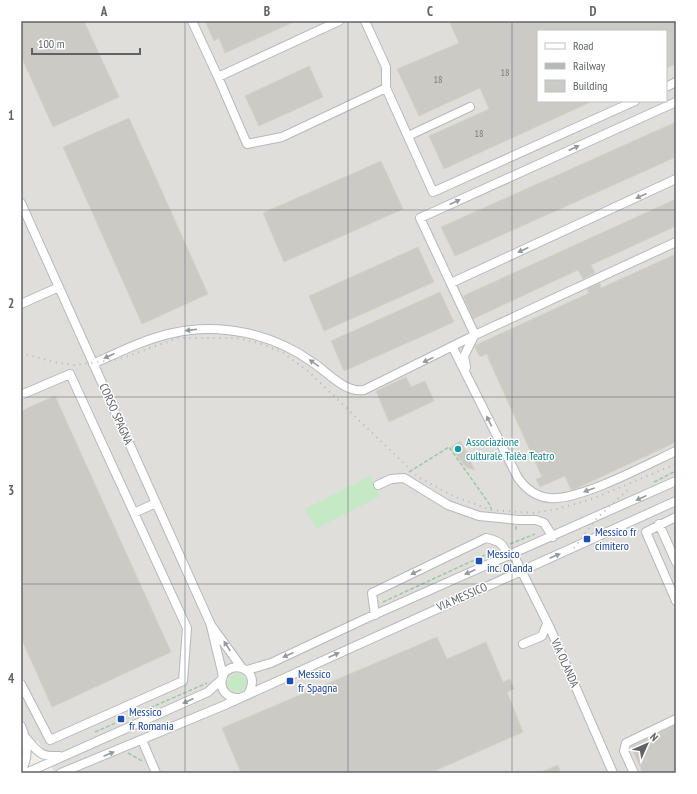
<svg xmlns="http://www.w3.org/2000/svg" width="697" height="794" viewBox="0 0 697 794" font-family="'PT Sans Narrow',sans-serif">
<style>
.industrial{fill:#e0deda;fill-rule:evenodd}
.green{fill:#c5e8c5}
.building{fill:#cccac5;stroke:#d6d1c6}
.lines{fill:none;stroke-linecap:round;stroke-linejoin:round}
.minor-casing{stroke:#b5b8bc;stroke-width:10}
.path{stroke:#9cc7a9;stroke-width:1.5;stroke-dasharray:4 2;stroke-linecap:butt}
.minor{stroke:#fff;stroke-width:8}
.rail{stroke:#b6b7b8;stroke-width:2;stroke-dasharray:1 5;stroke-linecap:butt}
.oneway{fill:#979a9d}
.grid{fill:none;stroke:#5f6368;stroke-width:1;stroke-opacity:0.55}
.culture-dot{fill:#0f9aa8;stroke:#fff;stroke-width:1.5}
.transit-dot{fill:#1a4fb4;stroke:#fff;stroke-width:1.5}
.labels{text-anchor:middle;stroke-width:3;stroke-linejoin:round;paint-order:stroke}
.number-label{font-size:10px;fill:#7a7d7f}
.street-label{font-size:12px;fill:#5f6368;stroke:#fff}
.culture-label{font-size:12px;fill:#0d838f;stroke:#fff;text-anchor:start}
.transit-label{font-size:12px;fill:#164399;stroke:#fff;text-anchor:start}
.neatline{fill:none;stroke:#5f6368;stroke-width:1.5}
.grid-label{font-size:13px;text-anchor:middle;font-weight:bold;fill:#5f6368}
</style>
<rect width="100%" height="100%" fill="#f1efe8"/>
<path class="industrial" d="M21 21H676V773H55L38 741 21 748ZM538 31H666V101H538Z"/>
<path class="green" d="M370 476 380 496 316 529 305 509Z
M228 683a9 9 0 1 1 18 0a9 9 0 1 1-18 0Z"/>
<path class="building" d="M21 21H84L119 97 53 127 21 56Z
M205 21H296L225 53 219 38 214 41Z
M449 21H676V64L666 68V31H538V101H593L444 169 429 136 489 109 480 88 419 116 397 69 459 43Z
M309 66 323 97 259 126 245 96Z
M129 118 208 294 142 324 63 147Z
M676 122V157L455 256 441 227Z
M381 161 403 209 284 262 263 213Z
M676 199V226L591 265 595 273 583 279 578 270 473 319 463 296Z
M418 247 434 282 324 331 309 296Z
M676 254V442L575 489 571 490 565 476 540 487 536 479 542 477 489 360 487 354 480 357 475 347 476 345 589 293 587 289 600 283 601 288Z
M440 292 454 322 344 371 331 341Z
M406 377 411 387 425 381 434 401 389 422 376 391Z
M55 396 171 652 52 707 21 638V411Z
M460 441 467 453 466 454 475 470 468 468 464 465 451 447Z
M437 637 447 659 486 642 503 682 510 679 514 689 507 692 523 732 430 773H241L222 728Z
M676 725V773H643L631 747Z
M558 765 561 773H539Z"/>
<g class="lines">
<defs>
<path id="minor" d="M192 21 218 77 339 21
M365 21 386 67V88L433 192 635 101
M218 77 247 144 282 137 386 88
M666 87 676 82
M676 102 420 218 475 335 676 242
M408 136 470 107
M21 203 211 625 242 668
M451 283 676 179
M21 304 59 287
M453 348 518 478C526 489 536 497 550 498 579 501 648 464 676 451
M93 364C119 352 145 339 173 333 220 322 273 334 312 362 328 372 344 393 364 390L475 335
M466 367 464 356 473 338
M21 395 70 374 187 628 183 681 50 740 21 684
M378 485 391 479 404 478 448 505 479 516 519 520H536L544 523 553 537
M134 513 156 503
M676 517 646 532 676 601
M659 524 676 562
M513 554 550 628 613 773
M375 615 372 593 486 538C499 541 503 543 508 556
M211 626 223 676
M523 644 542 636 547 624
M247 670 271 663 367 618 676 481
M240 698C214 700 216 662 242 668 254 673 254 684 248 694
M21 726C27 741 30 756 21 771
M26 738C38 752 40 757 59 756
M142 740 156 773
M26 773 208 692 221 680
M61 773 225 705 676 501
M634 773 624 751 626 743 676 719"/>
</defs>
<use href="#minor" class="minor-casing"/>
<path class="path" d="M409 472 449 447 490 505 491 509
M654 482 676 471
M516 526V532
M510 544 535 534
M383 602 496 550
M95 732 207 683
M128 753 142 761"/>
<use href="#minor" class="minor"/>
<path class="rail" d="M21 353 54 362 75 365 120 359 178 338H236L259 343 282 352 308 371 418 477 455 497 491 510 534 513 557 509 592 499 676 464
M574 548 597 518 630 488"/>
</g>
<defs><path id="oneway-solid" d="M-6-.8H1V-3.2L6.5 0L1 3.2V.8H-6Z"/></defs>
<g class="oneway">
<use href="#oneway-solid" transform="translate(574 148) rotate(-25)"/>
<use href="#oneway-solid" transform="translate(641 196) rotate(155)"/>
<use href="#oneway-solid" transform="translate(455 202) rotate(-25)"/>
<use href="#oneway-solid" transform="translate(523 250) rotate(155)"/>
<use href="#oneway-solid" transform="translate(191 330) rotate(173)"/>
<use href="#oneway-solid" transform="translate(109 356) rotate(156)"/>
<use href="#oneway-solid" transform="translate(428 360) rotate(154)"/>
<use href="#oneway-solid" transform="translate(314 363) rotate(-145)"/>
<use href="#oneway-solid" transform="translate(489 421) rotate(-116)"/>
<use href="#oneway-solid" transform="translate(589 490) rotate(160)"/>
<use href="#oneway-solid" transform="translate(641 498) rotate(155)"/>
<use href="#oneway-solid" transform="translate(555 556) rotate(-23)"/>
<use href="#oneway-solid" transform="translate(416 572) rotate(154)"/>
<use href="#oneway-solid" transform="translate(470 572) rotate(156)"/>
<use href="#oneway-solid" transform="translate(227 646) rotate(-123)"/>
<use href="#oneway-solid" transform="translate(288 655) rotate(155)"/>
<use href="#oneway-solid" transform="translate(334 655) rotate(-24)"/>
<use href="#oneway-solid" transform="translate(188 701) rotate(156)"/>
<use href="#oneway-solid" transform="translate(109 754) rotate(-23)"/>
</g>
<path class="grid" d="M185 21V773M348 21V773M512 21V773M21 210H676M21 397H676M21 584H676"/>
<circle class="culture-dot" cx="458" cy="449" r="4"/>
<g class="transit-dot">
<rect x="583" y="535" width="8" height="8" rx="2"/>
<rect x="475" y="557" width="8" height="8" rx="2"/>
<rect x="286" y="677" width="8" height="8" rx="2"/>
<rect x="117" y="715" width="8" height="8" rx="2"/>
</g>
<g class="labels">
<g class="number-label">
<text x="505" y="76">18</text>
<text x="438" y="83">18</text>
<text x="479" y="137">18</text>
</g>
<g class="street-label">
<text transform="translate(116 414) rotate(66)" y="4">CORSO SPAGNA</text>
<text transform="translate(462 597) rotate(-24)" y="4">VIA MESSICO</text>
<text transform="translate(565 663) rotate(66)" y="4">VIA OLANDA</text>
</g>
<g class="culture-label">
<text x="466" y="446">Associazione<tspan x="466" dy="14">culturale Talèa Teatro</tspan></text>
</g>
<g class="transit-label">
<text x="595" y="536">Messico fr<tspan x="595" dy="14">cimitero</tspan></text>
<text x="487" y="558">Messico<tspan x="487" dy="14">inc. Olanda</tspan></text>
<text x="298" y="678">Messico<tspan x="298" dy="14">fr Spagna</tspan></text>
<text x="129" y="716">Messico<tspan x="129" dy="14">fr Romania</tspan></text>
</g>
</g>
<rect width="697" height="794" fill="none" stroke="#ffffff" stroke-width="44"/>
<rect x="537" y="30" width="130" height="72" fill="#ffffff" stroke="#bfc1c3"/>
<rect x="545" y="43" width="20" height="6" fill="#ffffff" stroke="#bfc1c3"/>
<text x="573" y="50" font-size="12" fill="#5f6368">Road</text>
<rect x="545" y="63" width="20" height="6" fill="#b6b7b8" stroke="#bfc1c3"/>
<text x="573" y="70" font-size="12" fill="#5f6368">Railway</text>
<rect x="545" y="80" width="20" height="12" fill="#cccac5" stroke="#bfc1c3"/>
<text x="573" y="90" font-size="12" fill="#5f6368">Building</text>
<g transform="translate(647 744) rotate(45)" stroke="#ffffff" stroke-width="3" paint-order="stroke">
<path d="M0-3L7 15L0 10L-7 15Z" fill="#5f6368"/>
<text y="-6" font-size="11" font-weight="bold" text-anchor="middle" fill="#5f6368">N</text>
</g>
<path d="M32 48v6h108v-6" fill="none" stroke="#5f6368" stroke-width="2"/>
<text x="38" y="48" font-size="12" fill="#5f6368" stroke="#ffffff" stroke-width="3" paint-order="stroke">100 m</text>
<rect x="22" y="22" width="653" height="750" class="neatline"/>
<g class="grid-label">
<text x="104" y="16">A</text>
<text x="267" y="16">B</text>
<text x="430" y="16">C</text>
<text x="593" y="16">D</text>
<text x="11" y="120">1</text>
<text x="11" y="308">2</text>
<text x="11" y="495">3</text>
<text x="11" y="683">4</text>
</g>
</svg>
